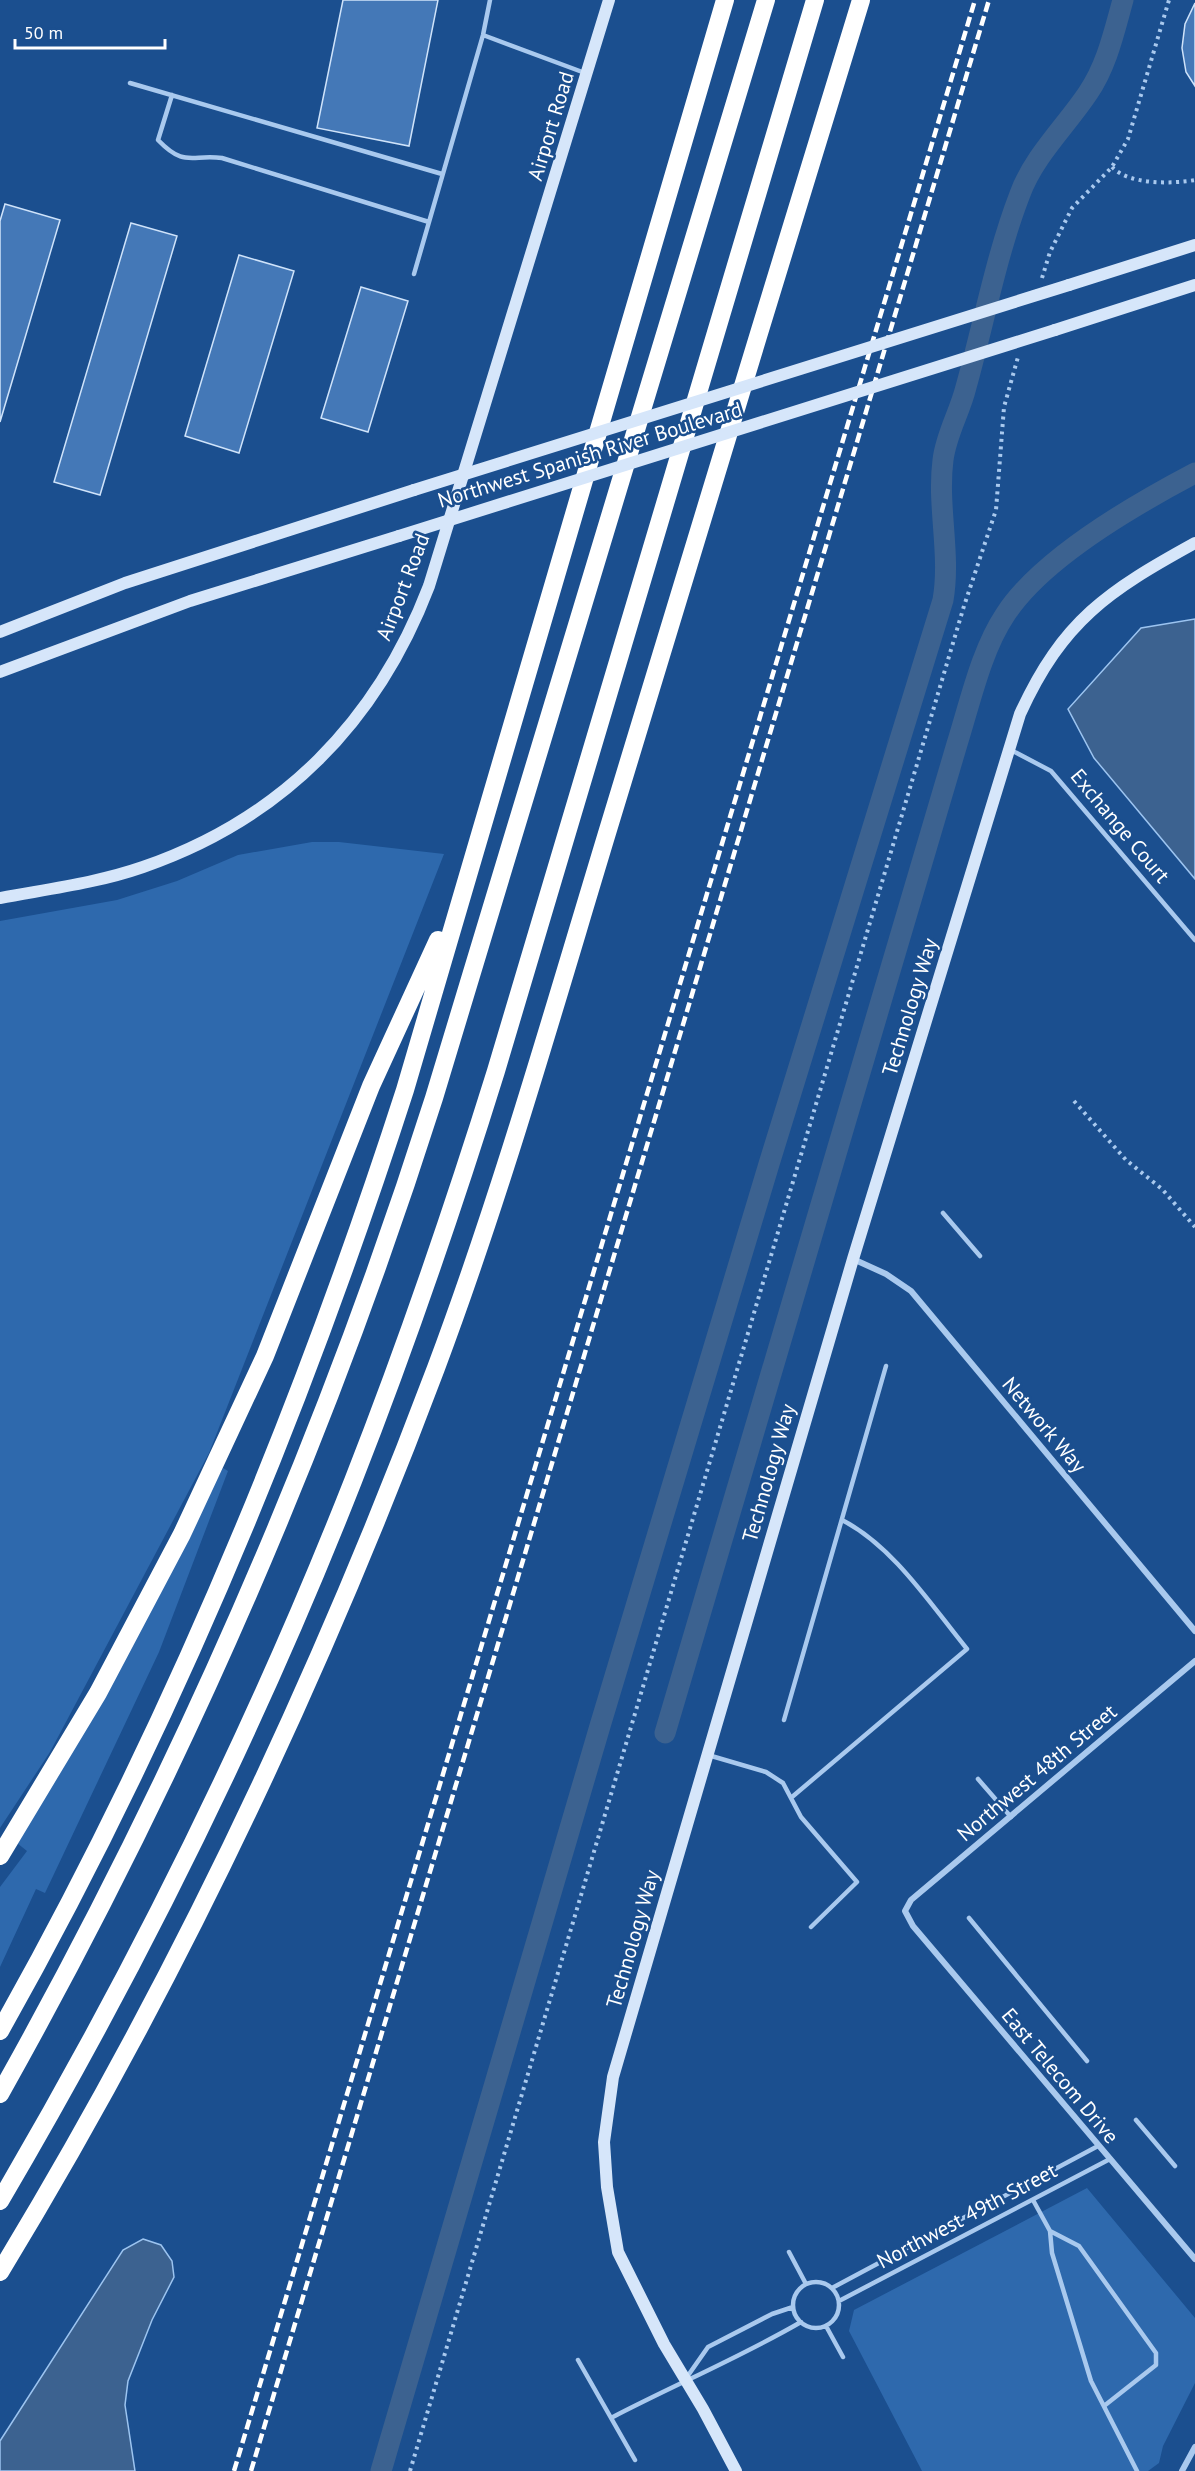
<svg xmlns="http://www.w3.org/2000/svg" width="1195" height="2471" viewBox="0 0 1195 2471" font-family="'PT Sans',sans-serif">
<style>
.green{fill:#2e69ad}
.water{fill:#3c6290;stroke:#9cc4f0;stroke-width:1.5}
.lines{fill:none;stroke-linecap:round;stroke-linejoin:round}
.canal{stroke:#3c6290;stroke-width:21}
.building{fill:#4478b7;stroke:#cfe3fa;stroke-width:1.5}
.path{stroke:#a9c9ee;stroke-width:4;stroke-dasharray:3 4.5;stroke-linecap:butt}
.lane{stroke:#a9c9ee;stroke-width:4.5}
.street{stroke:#a9c9ee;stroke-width:6}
.secondary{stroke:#d6e6fa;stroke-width:12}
.highway{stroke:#fff;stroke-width:18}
.rail{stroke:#fff;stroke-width:4.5;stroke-dasharray:10 4.5;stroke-linecap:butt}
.secondary-bridge{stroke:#d6e6fa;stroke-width:12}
.labels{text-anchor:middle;stroke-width:5;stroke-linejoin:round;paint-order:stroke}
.street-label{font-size:21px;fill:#fff;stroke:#1b4f8f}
</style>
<rect width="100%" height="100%" fill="#1b4f8f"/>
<path class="green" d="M312 842H339L444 854 209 1453 50 1752 0 1828V921L117 900 177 881 238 855Z
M223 1468 228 1471 159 1652 45 1893 36 1889 0 1967V1887L27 1851 17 1843Z
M1087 2188 1195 2318V2383L1163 2446 1159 2463 1148 2471H922L849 2331 854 2310Z"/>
<path class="water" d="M1195 619V879L1094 758 1068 709 1141 628Z
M143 2239 161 2245 172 2261 174 2277 152 2320 128 2381 125 2405 135 2471H0V2441L123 2250Z"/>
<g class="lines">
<path class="canal" d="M665 1733 957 744C970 703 981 651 1005 615 1041 559 1136 504 1195 473
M381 2471 600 1726 769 1164 943 600C951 554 937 506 943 460 946 434 960 412 966 387 984 323 996 256 1020 194 1034 156 1066 126 1088 93 1107 65 1114 32 1123 0"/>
</g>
<path class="building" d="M343 0H438L409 146 317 128Z
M1195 3V86L1186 72 1182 48 1185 24Z
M5 204 60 220 0 422V221Z
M131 223 177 236 100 495 54 482Z
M239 255 294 271 239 453 185 436Z
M361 287 408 301 368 432 321 418Z"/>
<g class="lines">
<path class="path" d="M1112 167C1129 185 1171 184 1195 180
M1042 278 1050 252 1072 208 1112 167 1128 139 1169 0
M1074 1101 1126 1160 1162 1189 1195 1227
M410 2471 964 606 996 510 1004 407 1018 357"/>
<path class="lane" d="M483 35 585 73
M130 83 442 174
M172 95 158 140C185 168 191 154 222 158L429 222
M414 274 483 35 490 0
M1011 750 1051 771 1195 940
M943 1213 980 1256
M784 1720 886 1366
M708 1755 766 1772 783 1783 801 1817 857 1882 811 1927
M978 1779 1011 1817
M792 1797 967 1649C931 1605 893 1546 842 1520
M969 1918 1087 2061
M1136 2120 1175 2166
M1033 2200 1050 2231 1052 2253 1091 2381 1137 2471
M1050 2231 1079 2246 1156 2353V2365L1104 2406
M789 2252 806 2284
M793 2305a23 23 0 1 1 46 0a23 23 0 1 1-46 0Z
M832 2288 1098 2146
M839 2301 1110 2159
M826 2326 843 2357
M578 2360 635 2460
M687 2377 708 2347 772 2314 793 2307
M611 2418C674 2385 739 2358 801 2322"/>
<path class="street" d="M853 1259 886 1274 911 1291 1195 1631
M1195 1661 911 1900 905 1911 913 1926 1195 2259
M1182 2471 1195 2447"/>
<path class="secondary" d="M1069 285 1195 245
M1055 330 1195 285
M0 632 125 583 414 490
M0 672 190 601 399 536
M0 898C48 889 97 883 143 867 282 819 377 722 429 586L609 0
M736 2471 703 2409 664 2344 618 2252 607 2187 604 2142 613 2077 853 1259 1020 714C1063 620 1108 591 1195 543"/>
<path class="highway" d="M0 1856 98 1693 182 1534 265 1356 371 1086 438 940
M0 2031C168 1733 300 1415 405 1090L725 0
M0 2094C178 1777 324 1444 434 1098L766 0
M0 2201C135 1971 255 1730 353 1481 406 1346 453 1209 496 1071L815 0
M0 2272C174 1986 318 1682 436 1368 503 1189 555 1004 611 820 694 547 777 273 861 0"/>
<path class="rail" d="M234 2471 975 0
M251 2471 989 0"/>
<path class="secondary-bridge" d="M414 490 1069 285
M399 536 1055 330"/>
</g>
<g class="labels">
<g class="street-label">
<text transform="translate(551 126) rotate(-73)" y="7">Airport Road</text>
<text transform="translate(590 455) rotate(-17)" y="7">Northwest Spanish River Boulevard</text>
<text transform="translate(403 587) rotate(-69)" y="7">Airport Road</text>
<text transform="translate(1120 826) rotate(50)" y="7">Exchange Court</text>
<text transform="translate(910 1007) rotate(-73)" y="7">Technology Way</text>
<text transform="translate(1044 1425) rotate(50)" y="7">Network Way</text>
<text transform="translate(769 1473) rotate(-74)" y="7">Technology Way</text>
<text transform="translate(1037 1773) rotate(-40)" y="7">Northwest 48th Street</text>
<text transform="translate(633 1939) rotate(-74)" y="7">Technology Way</text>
<text transform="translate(1060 2076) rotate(50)" y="7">East Telecom Drive</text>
<text transform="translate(967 2216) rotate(-28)" y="7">Northwest 49th Street</text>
</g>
</g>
<path d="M15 39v9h150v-9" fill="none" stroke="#ffffff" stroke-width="3"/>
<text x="24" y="39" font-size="18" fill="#ffffff" stroke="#1b4f8f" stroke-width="4.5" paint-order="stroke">50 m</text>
</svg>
